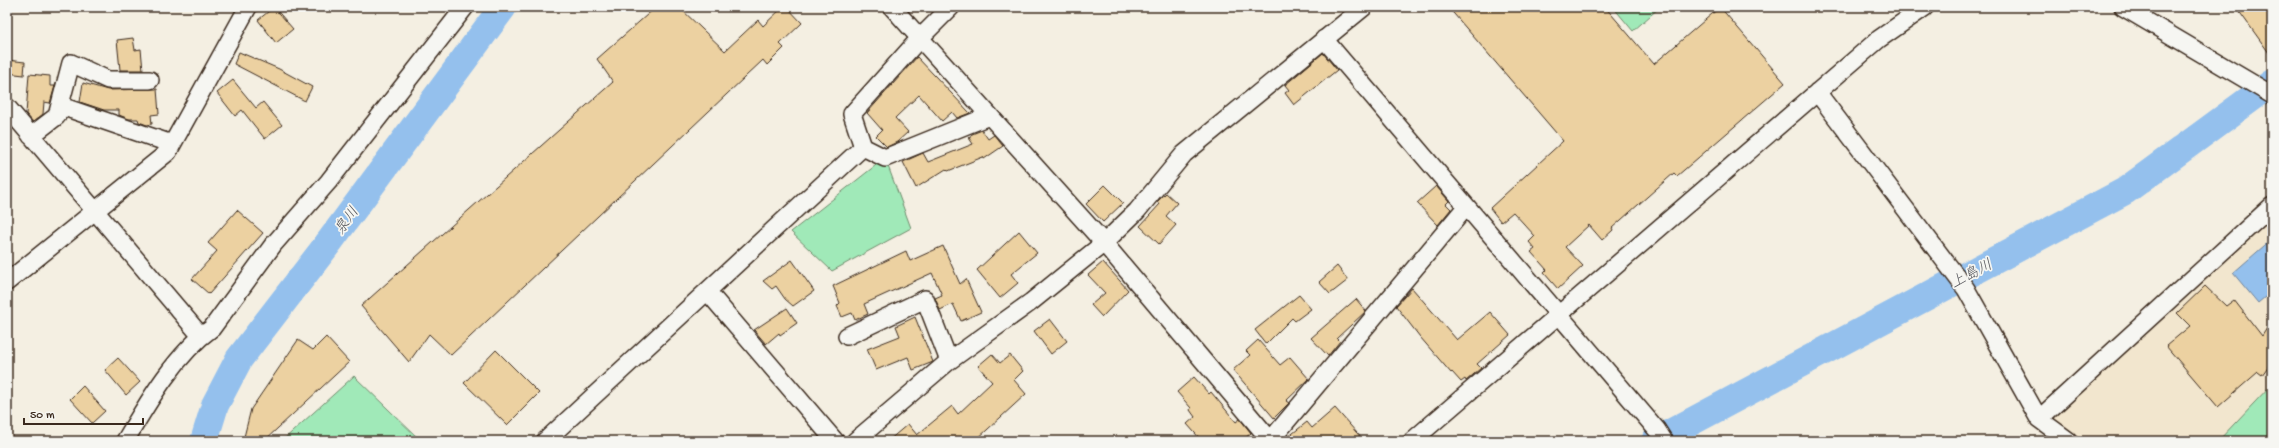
<svg xmlns="http://www.w3.org/2000/svg" width="2279" height="448" viewBox="0 0 2279 448" font-family="'Gochi Hand','Klee One',sans-serif">
<style>
.built{fill:#f2e6ce}
.green{fill:#a0e9b8;stroke:#6e8a6b}
.water{fill:#94c0ed;stroke:#70849a}
.lines{fill:none;stroke-linecap:round;stroke-linejoin:round}
.river{stroke:#94c0ed;stroke-width:28}
.building{fill:#ecd1a1;stroke:#3b2a1e}
.minor-casing{stroke:#3b2a1e;stroke-width:20}
.minor{stroke:#f6f6f2;stroke-width:17}
.labels{text-anchor:middle;stroke-width:3.5;stroke-linejoin:round;paint-order:stroke}
.water-label{font-size:15px;font-style:italic;fill:#56575c;stroke:#f6f6f2}
</style>
<rect width="100%" height="100%" fill="#f4efe2"/>
<filter id="ink" filterUnits="userSpaceOnUse"><feTurbulence type="fractalNoise" baseFrequency=".025" numOctaves="2"/><feDisplacementMap in="SourceGraphic" scale="8" xChannelSelector="R" yChannelSelector="G"/><feConvolveMatrix kernelMatrix="1 2 1 2 8 2 1 2 1" color-interpolation-filters="sRGB"/></filter>
<g filter="url(#ink)">
<path class="built" d="M2272 216V441H2083L2052 419Z"/>
<path class="green" d="M1613 7H1660L1633 31Z
M885 158 911 228 832 271 791 232Z
M354 376 421 441H282Z
M2272 384V441H2218Z"/>
<path class="water" d="M2272 239V291L2258 303 2233 273Z"/>
<g class="lines">
<path class="river" d="M204 441 215 405 239 359 330 241 503 7
M1655 441 2125 191 2272 83"/>
</g>
<path class="building" d="M274 7 293 29 276 43 258 20Z
M656 7H679L725 51 758 20 763 26 783 7H787L802 23 780 44 784 48 767 65 763 60 451 355 429 334 409 362 361 306 613 82 597 59Z
M1448 7H1605L1654 64 1720 7 1785 83 1677 176 1674 173 1612 228 1613 230 1602 240 1589 225 1565 247 1583 266 1558 289 1544 273 1547 270 1531 252 1535 249 1529 242 1535 236 1513 212 1501 222 1490 208 1563 141Z
M2236 7H2272V57Z
M133 38 135 50 141 49 143 70H120L117 40Z
M239 52 279 69 312 87 305 101 234 64Z
M1323 53 1337 70 1294 105 1285 93 1289 90 1285 85Z
M917 57 970 113 957 118 952 112 942 121 919 95 895 118 908 132 897 142 887 147 876 136 882 130 867 113Z
M7 60 25 62 24 75 7 73Z
M29 74 50 76V86H55L50 103 44 102 43 114 33 122 26 114Z
M233 80 256 108 263 102 282 125 265 139 242 110 235 116 217 93Z
M83 83 108 90 157 89 159 114 151 115 152 124 147 125 139 122 138 119H129L119 115V110H104L80 102Z
M982 130 988 139 994 135 1003 146 984 159 983 157 948 171 946 169 916 188 903 162 923 153 928 162 973 144 969 138 972 134Z
M1105 185 1123 203 1103 222 1086 204Z
M1436 186 1449 201 1446 204 1451 209 1438 225 1417 203Z
M1166 193 1177 203 1166 216 1176 225 1159 244 1140 226 1160 204 1157 202Z
M237 210 263 233 209 294 192 279 217 251 208 243Z
M1019 231 1037 253 1011 274 1018 283 1000 298 977 270Z
M943 246 960 284 966 279 981 312 961 321 953 304 940 310 935 298 942 295 932 273 864 304 868 314 855 320 852 313 842 317 837 306 840 303 833 286 906 251 910 261Z
M792 260 814 291 793 306 785 299 776 286 772 289 763 281Z
M1103 262 1128 290 1102 317 1091 305 1105 293 1088 275Z
M1337 266 1348 280 1330 294 1319 282Z
M2205 286 2226 306 2234 300 2262 336 2272 320V361L2262 375 2258 372 2218 407 2166 346 2190 326 2177 313Z
M1412 288 1457 340 1490 312 1510 335 1477 364 1481 368 1466 381 1465 379 1461 382 1452 372 1451 373 1420 337 1396 306Z
M1299 295 1311 309 1295 321 1292 318 1266 344 1255 330Z
M1356 299 1366 311 1337 338 1340 341 1328 356 1311 338Z
M787 308 797 323 780 335 779 333 766 344 754 330Z
M915 317 933 362 913 370 908 357 876 370 867 349 900 336 896 326Z
M1050 319 1067 341 1051 354 1034 331Z
M326 337 349 362 264 441H243L251 409 298 340 313 350Z
M1258 340 1280 365 1290 357 1309 379 1286 401 1289 403 1274 418 1233 370 1250 355 1246 351Z
M496 350 539 393 507 425 464 383Z
M992 354 1000 363 1010 355 1023 371 1014 380 1026 394 975 441H888L908 424 917 435 952 406 958 414 992 382 978 366Z
M118 358 140 382 126 395 105 370Z
M1194 377 1209 394 1211 392 1236 422 1240 419 1251 433 1242 441H1202L1187 424 1195 417 1190 410 1191 408 1177 392Z
M83 386 105 411 92 423 70 399Z
M1335 408 1364 441H1283L1307 422 1312 428Z"/>
<g class="lines">
<defs>
<path id="minor" d="M892 7 1104 243 1271 441
M2123 7 2272 95
M1324 39 1657 430 1664 441
M1817 92 1966 289 2039 419 2069 441
M61 106 172 144
M7 107 201 336
M31 136 57 116 71 63 108 80H150
M863 147 885 158 989 116
M7 282 168 152 248 7
M707 291 835 441
M847 336 925 299 949 361
M2039 419 2272 206
M125 441C148 402 175 355 212 328L273 245 329 181 465 7
M545 441 863 147 852 114 920 38 951 7
M855 441 949 361 1031 302 1104 243 1137 211 1184 154 1364 7
M1270 441 1466 207
M1412 441 1879 39 1925 7"/>
</defs>
<use href="#minor" class="minor-casing"/>
<use href="#minor" class="minor"/>
</g>
</g>
<g class="labels">
<g class="water-label">
<text transform="translate(346 220) rotate(-54)" y="5">泉川</text>
<text transform="translate(1971 273) rotate(-28)" y="5">上島川</text>
</g>
</g>
<rect width="2279" height="448" fill="none" stroke="#f6f6f2" stroke-width="24"/>
<rect x="12" y="12" width="2255" height="424" fill="none" stroke="#3b2a1e" stroke-width="1.5" filter="url(#ink)"/>
<path d="M24 418v6h119v-6" fill="none" stroke="#3b2a1e" stroke-width="2"/>
<text x="30" y="418" font-size="12" fill="#3b2a1e" stroke="#f6f6f2" stroke-width="3" paint-order="stroke">50 m</text>
</svg>
